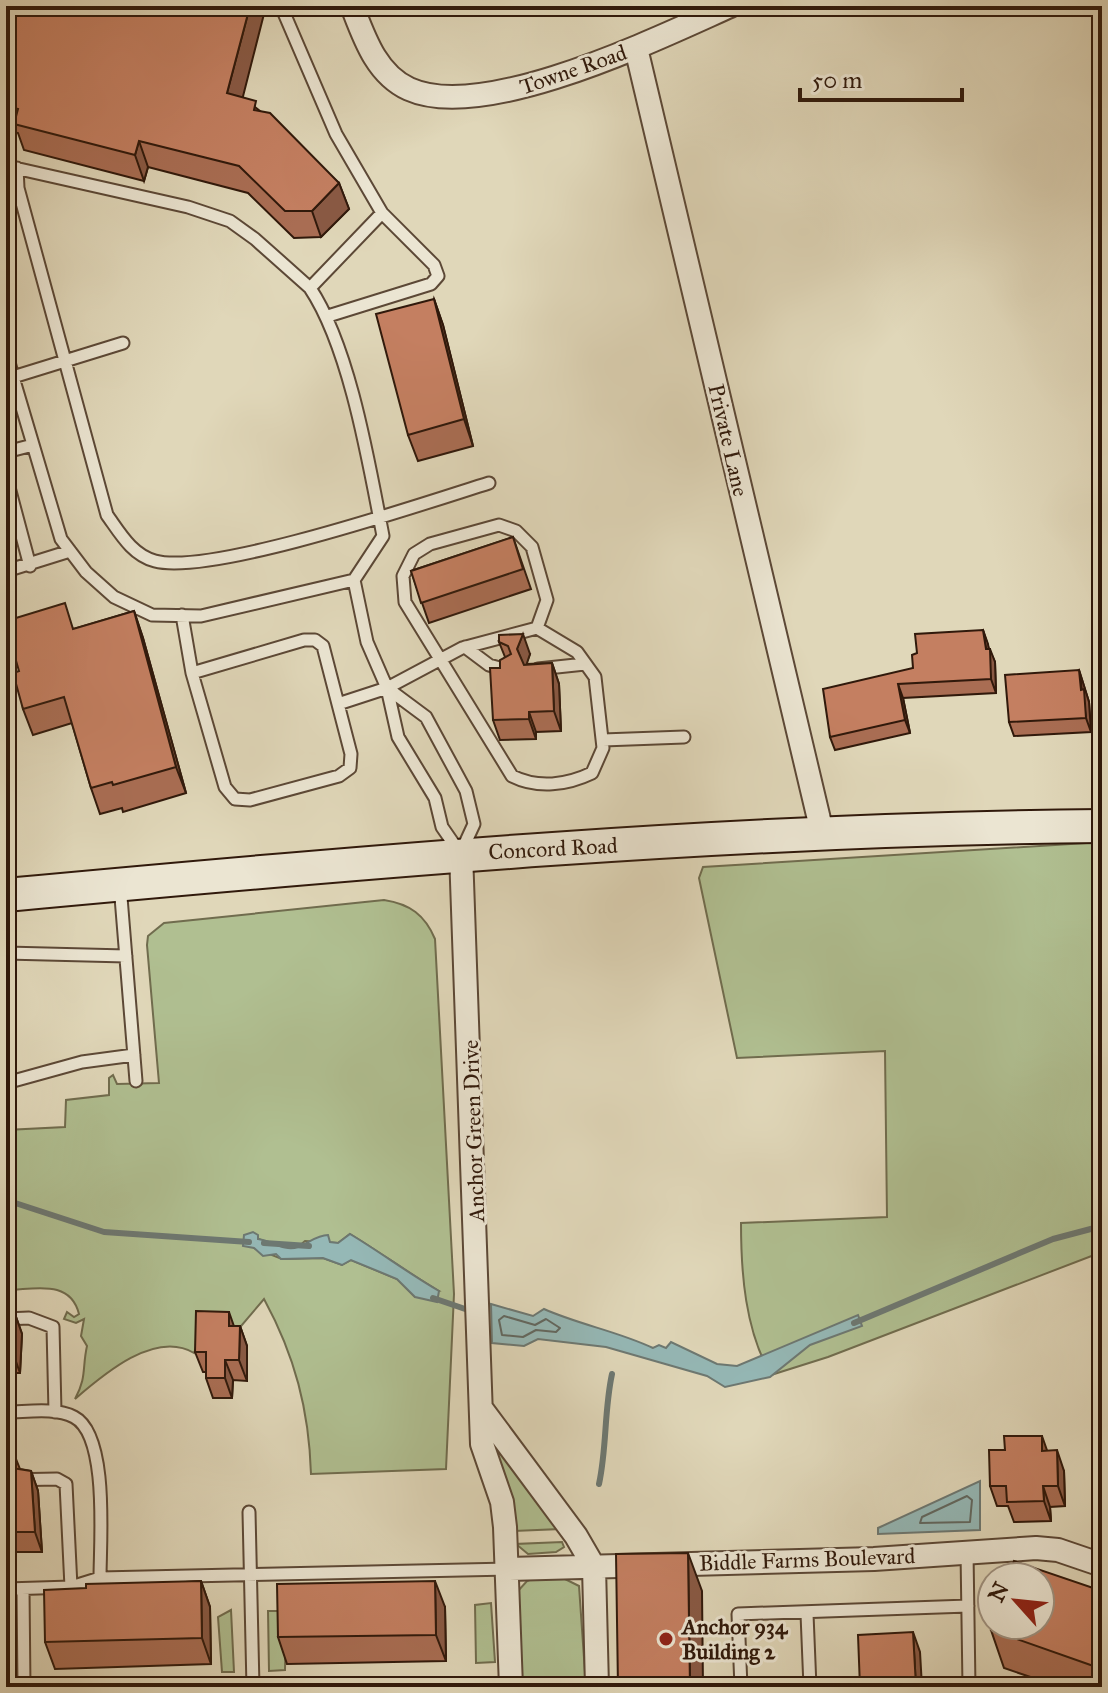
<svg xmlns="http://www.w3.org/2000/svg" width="1108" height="1693" viewBox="0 0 1108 1693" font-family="'IM FELL Great Primer',serif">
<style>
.green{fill:#b0bf91;stroke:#706c4e;stroke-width:2;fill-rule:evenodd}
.water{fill:#95b8b6;stroke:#6d7872;stroke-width:2}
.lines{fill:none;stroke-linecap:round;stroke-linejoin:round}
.shore{stroke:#626860;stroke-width:2}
.stream{stroke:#6d7872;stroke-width:6}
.lane-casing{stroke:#5c4836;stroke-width:15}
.street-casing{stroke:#5c4836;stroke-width:26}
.secondary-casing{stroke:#30190b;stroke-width:36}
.lane{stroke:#ebe5d2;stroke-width:11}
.street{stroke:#ebe5d2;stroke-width:22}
.secondary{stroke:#ebe5d2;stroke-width:32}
.wall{fill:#a96d53;stroke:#30190b;stroke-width:2}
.shaded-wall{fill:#895944;stroke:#30190b;stroke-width:2}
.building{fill:#c47f61;stroke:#30190b;stroke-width:2}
.poi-dot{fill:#8f2418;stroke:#ebe5d2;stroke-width:3}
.labels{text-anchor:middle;stroke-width:6;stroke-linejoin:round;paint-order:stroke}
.street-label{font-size:22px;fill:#30190b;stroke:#ebe5d2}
.poi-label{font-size:22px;font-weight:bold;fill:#30190b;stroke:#ebe5d2;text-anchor:start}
</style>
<rect width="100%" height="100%" fill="#e0d7b9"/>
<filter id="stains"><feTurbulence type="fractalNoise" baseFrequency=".0025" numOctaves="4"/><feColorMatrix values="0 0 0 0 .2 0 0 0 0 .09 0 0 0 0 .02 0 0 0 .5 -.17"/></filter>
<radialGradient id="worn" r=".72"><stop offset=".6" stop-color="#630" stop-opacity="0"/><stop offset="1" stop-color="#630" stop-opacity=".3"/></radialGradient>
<path class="green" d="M1102 842V1252L828 1357 771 1375C745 1330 741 1273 741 1223L887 1217 885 1051 737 1058 699 878 703 867Z
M384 900C410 904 425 915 435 939L454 1294 446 1469 311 1474C309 1410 295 1356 264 1299L236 1332H203L194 1353C155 1330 104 1374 75 1399 87 1377 82 1368 87 1346L81 1336 84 1319 76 1323 64 1319 67 1312 74 1317 79 1314C70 1278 33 1290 6 1290V1130L65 1127 66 1100 109 1095V1078L113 1075 117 1084 159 1083 147 945 148 936 164 923ZM350 1234C380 1252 408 1273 439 1291L415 1297 397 1279 351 1260 342 1265 323 1258 282 1259 254 1248 249 1235 276 1246 298 1247 305 1241 338 1243Z
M490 1437 560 1529 514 1531Z
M562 1542 564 1547 556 1552 528 1554 516 1544Z
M537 1577 563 1578 579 1586 586 1687H518L517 1592 527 1581Z
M491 1603 495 1662 476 1663 475 1605Z
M231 1610 234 1672H222L218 1617Z
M268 1611H286L285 1670 269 1671Z"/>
<path class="water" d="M253 1232 258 1235V1239C270 1240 284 1252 298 1247 308 1244 316 1235 328 1235L330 1242 338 1243 350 1234C380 1252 408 1273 439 1291L437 1302 415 1297 397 1279 351 1260 342 1265 323 1258 281 1259 276 1254 263 1256 254 1248 243 1246 244 1235Z
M491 1304 533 1316 544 1309C580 1325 617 1331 653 1348L659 1345 666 1348 671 1342 717 1364 737 1366 858 1315 862 1326 810 1345 770 1377 725 1387 707 1376 606 1347 538 1339 524 1346 492 1343Z
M980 1481V1530L878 1534V1528Z"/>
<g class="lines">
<path class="shore" d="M504 1316 535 1325 546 1319 560 1328 556 1332 536 1330 523 1337 502 1335 499 1320Z
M967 1496 972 1500 970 1522 920 1523 922 1517Z"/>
<path class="stream" d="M1100 682 1102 700
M6 1200 104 1232 249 1242
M264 1243 309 1246
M433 1298 471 1311
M854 1323 1053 1239 1102 1226
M599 1484C607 1447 604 1411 612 1374"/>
<defs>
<path id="lane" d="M6 166 188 207 230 221 255 239 310 288
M17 168 18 188 107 515C120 533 132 555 155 561 211 576 425 503 489 483
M328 316 431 284 438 276 434 265 382 213
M6 351 13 377 123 343
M6 379 13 377 61 539 86 572 114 597 152 615 201 616 354 580 383 536C369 464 350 348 310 288L382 213 336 134 281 6
M6 452 33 445
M6 476 30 566
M6 571 70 551
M354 580 367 642 387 688 398 737 435 798 442 827 460 853
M182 615 192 673 304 640H315L323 646 338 704 387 688 462 648 537 628 577 652 595 677 603 748 592 773C567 785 538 789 512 776L405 602 403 576 414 554 430 544 499 525 516 531 532 547 547 600 537 628
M465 647 489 665 510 671
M538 669 585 664
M192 673 225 787 235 799 250 800 339 776 350 768 351 754 338 704
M387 688 426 717 466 791 474 824 462 850
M603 740 684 737
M120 885 136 1081
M6 953 126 956
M6 1083 82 1062 134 1055
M6 1319 29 1318 53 1327 55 1412
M6 1412C27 1412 55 1407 74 1417 109 1435 100 1542 100 1578
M6 1480 57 1479 66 1484 71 1587
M249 1512 253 1687
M967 1552 969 1687
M6 1589 71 1587 100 1578 509 1569
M23 1589 24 1687
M807 1614 810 1687
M741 1687 738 1614 968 1606"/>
<path id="street" d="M352 6C364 37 376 74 409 89 484 123 658 38 730 6
M636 48 822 832
M461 853 482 1444 502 1502 505 1527 511 1687
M481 1408 576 1536 594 1567 597 1687
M509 1569 874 1559 1036 1548 1058 1550 1102 1565"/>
<path id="secondary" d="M6 895C371 861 735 829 1102 826"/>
</defs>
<use href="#lane" class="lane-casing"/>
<use href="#street" class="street-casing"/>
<use href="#secondary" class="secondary-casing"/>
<use href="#lane" class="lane"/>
<use href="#street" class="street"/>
<use href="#secondary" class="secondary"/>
</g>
<path class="wall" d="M6 6 242 97 260 111 339 183 349 209 321 237 294 238 248 193 148 167 144 181 24 150 18 133 6 130Z
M434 299 443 325 473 446 418 461 408 435Z
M513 537 531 589 429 623 411 571Z
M134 611 143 638 186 793 123 812 122 808 100 814 91 788 72 723 33 735 23 709 19 671 74 629Z
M983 630 989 649 995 662 996 693 903 698 910 733 835 750 830 737 913 668Z
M499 642 530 654 526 664 552 663 559 684 561 731 536 732V739L500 740 493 720 500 668 505 657Z
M1079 670 1089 702 1091 732 1014 736 1009 722Z
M6 1314H15L22 1334 20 1373H6Z
M234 1326H240L247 1346V1381L233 1380 232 1398H213L206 1378V1372H203L195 1352Z
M6 1449H12L20 1469 31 1471 38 1491 42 1552H6Z
M1047 1451 1064 1471 1065 1506 1050 1507 1051 1521 1014 1522 1008 1506H997L990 1486Z
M201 1581 210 1607 211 1664 55 1669 45 1642 86 1588Z
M1102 1591V1687H1060L1004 1668 991 1630Z
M445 1607 446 1661 287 1664 278 1637Z"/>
<path class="shaded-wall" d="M250 6H266L237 120 227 93Z
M139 141 148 167 144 181 135 155Z
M339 183 349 209 321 237 312 211Z
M434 299 443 325 473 446 464 419Z
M134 611 143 638 186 793 176 767Z
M983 630 988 644 990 657V649L995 662 996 693 991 679Z
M523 634 530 654 525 669 517 649Z
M552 663 559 684 561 731 554 711Z
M1079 670 1089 702 1091 732 1086 718Z
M898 684 903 698 910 733 905 720Z
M529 712 536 732V739L529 719Z
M229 1312 236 1332 229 1326Z
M15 1314 22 1334 20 1373 13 1353Z
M240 1326 247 1346V1381L239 1360Z
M225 1360 233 1380 232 1398 225 1378Z
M1042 1436 1049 1456 1042 1451Z
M1057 1450 1064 1471 1065 1506 1058 1486Z
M31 1471 38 1491 42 1552 35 1532Z
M1043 1486 1050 1507 1051 1521 1044 1501Z
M688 1553 702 1591 703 1687H690Z
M201 1581 210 1607 211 1664 202 1638Z
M435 1581 445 1607 446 1661 436 1635Z
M913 1632 920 1652 922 1687H916Z"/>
<path class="building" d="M6 6H250L227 93 256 101 254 110 270 113 339 183 312 211H285L239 166 139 141 135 155 14 124 18 109 6 106Z
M434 299 464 419 408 435 376 314Z
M513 537 523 569 421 603 411 571Z
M65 603 73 629 134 611 176 767 113 785 112 782 91 788 64 697 23 709 13 673 19 671 6 626V621Z
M983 630 986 649H990L991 679 898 684 905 720 830 737 823 689 913 668 912 655 917 653 915 634Z
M523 634 517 649 524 665 552 663 554 711 529 712V719L493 720 490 668H500V660L511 654 508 646 499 642V635Z
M1079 670 1081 690 1084 689 1086 718 1009 722 1005 675Z
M196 1311 229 1312V1326H240L239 1360H225V1378H206V1352H195Z
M6 1314H15L13 1353H6Z
M1004 1436H1042V1451L1057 1450 1058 1486H1043L1044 1501 1007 1502 1006 1486H990L989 1450H1005Z
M6 1467 31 1471 35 1532H6Z
M688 1553 690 1687H618L616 1554Z
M1014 1561 1102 1591V1669L991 1630 993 1625H1040V1577H1009Z
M201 1581 202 1638 45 1642 44 1590 86 1588V1584Z
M435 1581 436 1635 278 1637 277 1584Z
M913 1632 916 1686 860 1687 858 1635Z"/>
<circle class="poi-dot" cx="666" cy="1639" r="8"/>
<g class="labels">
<g class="street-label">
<text transform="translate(573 69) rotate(-19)" y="8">Towne Road</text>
<text transform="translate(729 440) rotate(77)" y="8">Private Lane</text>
<text transform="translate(553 848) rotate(-3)" y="8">Concord Road</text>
<text transform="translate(473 1131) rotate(-92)" y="8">Anchor Green Drive</text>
<text transform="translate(807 1559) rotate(-2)" y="8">Biddle Farms Boulevard</text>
</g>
<g class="poi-label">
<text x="682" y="1634">Anchor 934<tspan x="682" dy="25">Building 2</tspan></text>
</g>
</g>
<rect width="1108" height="1693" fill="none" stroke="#e0d7b9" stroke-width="32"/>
<rect x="8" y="8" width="1092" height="1677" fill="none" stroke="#30190b" stroke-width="4"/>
<rect x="16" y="16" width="1076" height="1661" fill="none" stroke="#30190b" stroke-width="2"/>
<g transform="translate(1016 1601) rotate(297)"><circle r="38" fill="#ebe5d2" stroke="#a09382" stroke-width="2"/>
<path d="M0-6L14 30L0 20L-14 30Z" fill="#8f2418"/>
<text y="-12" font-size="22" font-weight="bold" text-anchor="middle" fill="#30190b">N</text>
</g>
<path d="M800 88v12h162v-12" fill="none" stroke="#30190b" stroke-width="4"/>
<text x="812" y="88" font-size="24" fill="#30190b" stroke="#ebe5d2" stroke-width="6" paint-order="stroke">50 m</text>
<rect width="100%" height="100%" filter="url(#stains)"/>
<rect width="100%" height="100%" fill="url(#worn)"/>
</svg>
